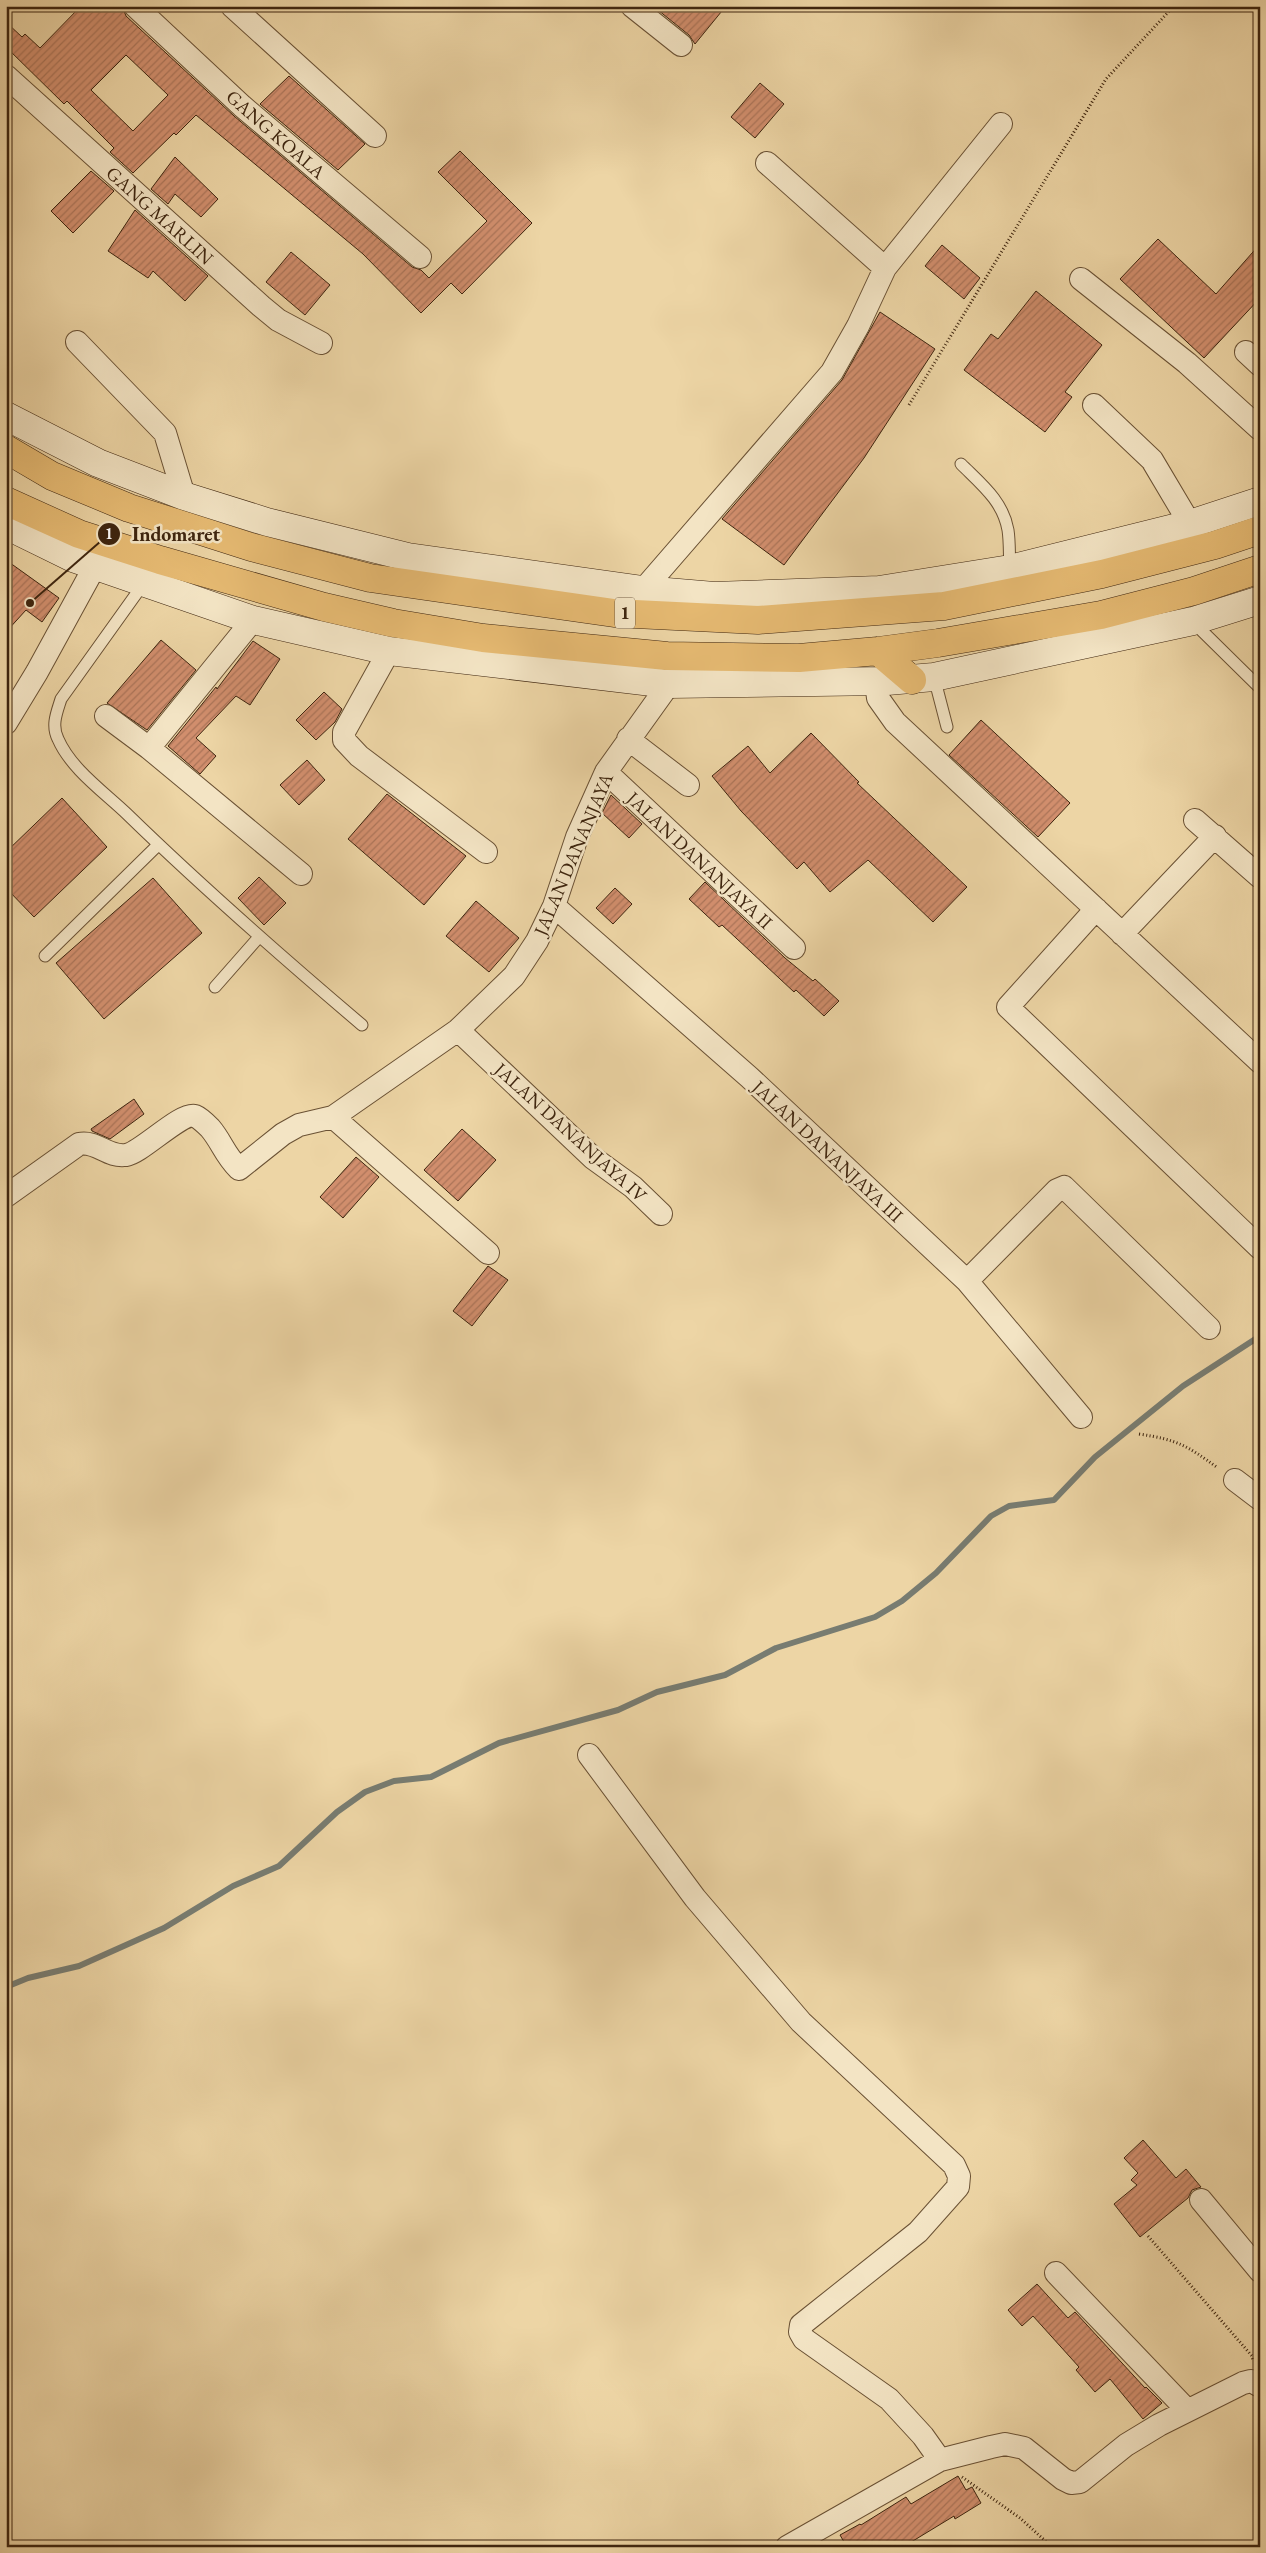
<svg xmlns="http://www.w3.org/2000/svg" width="1266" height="2553" viewBox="0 0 1266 2553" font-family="'EB Garamond',serif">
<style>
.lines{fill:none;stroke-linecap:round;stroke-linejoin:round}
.stream{stroke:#787c71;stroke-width:6}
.building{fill:url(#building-hatch);stroke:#3e250f;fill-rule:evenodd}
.lane-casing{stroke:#6a5134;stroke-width:13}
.street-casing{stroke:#6a5134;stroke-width:24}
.secondary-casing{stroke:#3e250f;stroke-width:29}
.highway-casing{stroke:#3e250f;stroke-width:29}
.path{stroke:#3e250f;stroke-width:3;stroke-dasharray:1 2.5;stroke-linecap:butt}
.lane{stroke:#f3e4c4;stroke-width:11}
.street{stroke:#f3e4c4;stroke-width:22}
.secondary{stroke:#f3e4c4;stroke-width:28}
.highway{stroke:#e6ba72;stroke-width:28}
.labels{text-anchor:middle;stroke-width:5;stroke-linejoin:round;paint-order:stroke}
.shield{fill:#f3e4c4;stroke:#745e45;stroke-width:1}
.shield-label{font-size:18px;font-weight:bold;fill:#3e250f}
.street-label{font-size:19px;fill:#3e250f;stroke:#f3e4c4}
.leader{fill:none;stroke:#3e250f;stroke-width:2}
.callout-dot{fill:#3e250f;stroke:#f3e4c4;stroke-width:2}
.mark-label{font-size:15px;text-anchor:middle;font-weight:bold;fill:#fff}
.callout-label{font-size:20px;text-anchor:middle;font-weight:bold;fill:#3e250f;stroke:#f3e4c4;stroke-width:5;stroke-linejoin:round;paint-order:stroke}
</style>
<defs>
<pattern id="building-hatch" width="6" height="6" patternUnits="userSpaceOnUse" patternTransform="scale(1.25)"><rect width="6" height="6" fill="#d18e6d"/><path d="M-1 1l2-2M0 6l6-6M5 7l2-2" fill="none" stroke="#ab7458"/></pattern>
</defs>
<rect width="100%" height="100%" fill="#edd5a5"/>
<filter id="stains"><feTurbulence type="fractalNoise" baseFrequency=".004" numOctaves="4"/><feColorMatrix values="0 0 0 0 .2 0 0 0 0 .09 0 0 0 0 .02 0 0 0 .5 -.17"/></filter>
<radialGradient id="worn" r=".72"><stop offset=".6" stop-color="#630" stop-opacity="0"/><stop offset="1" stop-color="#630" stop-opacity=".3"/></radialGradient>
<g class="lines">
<path class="stream" d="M6 1987 28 1978 79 1966 164 1928 233 1886 279 1866 337 1812 365 1792 394 1781 431 1777 499 1743 618 1710 657 1692 725 1675 776 1648 875 1617 902 1601 936 1573 991 1516 1009 1506 1054 1500 1095 1457 1183 1386 1260 1336"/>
</g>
<path class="building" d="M81 6H122L126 16 234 116 412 267 421 270 429 278 487 221 438 172 460 151 532 223 462 294 451 283 421 313 363 254 196 115 176 135 174 133 133 173 110 152 114 148 67 101 64 104 6 47V22L22 37 25 34 40 48ZM126 55 168 95 133 131 91 90Z
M653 6H726L695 44 689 35Z
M289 76 365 144 338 170 260 104Z
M760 83 784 104 755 138 731 117Z
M175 157 218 199 201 217 175 194 168 204 151 189Z
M91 171 114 191 73 233 51 211Z
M135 210 208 276 185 301 153 271 148 278 108 251Z
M1158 239 1216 294 1260 244V298L1204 358 1120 279Z
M942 245 980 278 964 299 925 266Z
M291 252 330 285 305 315 266 282Z
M1036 291 1102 345 1065 392 1072 397 1045 432 964 370 991 334 998 339Z
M880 312 935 349 864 458 784 565 722 519 842 380Z
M6 560 59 598 42 622 26 610 6 632Z
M161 640 196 670 147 730 107 703Z
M253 641 280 659 250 705 236 696 196 738 216 756 200 774 168 746 216 687 217 689Z
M324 692 342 709 335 722 316 740 296 720Z
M981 720 1070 803 1038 837 949 755Z
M811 733 859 782 857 783 967 887 933 922 868 860 830 892 804 862 797 869 741 811 712 776 748 746 770 773Z
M307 760 325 780 299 805 280 785Z
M387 794 466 856 424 905 348 839Z
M611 795 642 824 629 838 602 813Z
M62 798 107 847 34 917 6 888V852Z
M259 877 286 903 264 925 238 898Z
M153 878 202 933 104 1019 56 963Z
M705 882 785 958 813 981 815 979 839 1001 824 1016 796 990 794 992 722 925 719 927 689 899Z
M615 888 632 904 613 924 596 908Z
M476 901 519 938 489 972 446 936Z
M134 1099 144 1114 110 1139 92 1131 91 1129Z
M462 1129 496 1160 458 1201 424 1170Z
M356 1157 379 1177 343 1218 320 1197Z
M488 1266 508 1280 472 1326 453 1311Z
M1143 2140 1176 2178 1186 2169 1201 2187 1192 2190 1188 2198 1140 2237 1114 2204 1137 2185 1131 2180 1138 2173 1124 2158Z
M1037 2284 1068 2318 1075 2312 1145 2388 1146 2387 1162 2403 1143 2419 1110 2379 1095 2392 1076 2370 1079 2367 1033 2316 1022 2326 1008 2310Z
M958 2476 966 2490 972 2487 981 2503 955 2519 954 2516 903 2547H847L840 2535 860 2524 861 2525 906 2497 911 2504Z"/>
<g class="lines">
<defs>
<path id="lane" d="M961 464C981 484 1003 501 1008 530 1010 543 1009 557 1010 569
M144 583 61 699C57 712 51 725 58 739 71 769 104 792 127 814 202 887 282 957 362 1025
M1194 623 1260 688
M934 677 947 727
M45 956 158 845
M215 987 259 937"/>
<path id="street" d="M135 6 242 106 420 257
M232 6 375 136
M632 6 681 45
M6 76 261 306 278 320 321 343
M767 163 885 268
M1081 279 1187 363 1260 429
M77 342 165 433 184 496
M1246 352 1260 365
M1094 405 1152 460 1190 524
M643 590 832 372 858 326 885 268 1001 124
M389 651 344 732V740L359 756 486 852
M876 682 878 698 895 722 1260 1062
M106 716 149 748 301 874
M6 723 37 672 95 566
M628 739 688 785
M149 748 253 620
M606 772 794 948
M1195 820 1260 877
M554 906 749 1077 967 1281 1081 1417
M1096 909 1008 1007 1260 1248
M1122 934 1215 836
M458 1030 593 1158 633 1187 661 1214
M333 1117 488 1253
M6 1196 79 1144C96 1140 108 1158 126 1155 141 1153 181 1112 195 1116 200 1118 207 1125 210 1128 222 1142 224 1154 239 1169L283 1134 299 1125 333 1117 458 1030 514 976 537 941 554 906 577 837 606 772 669 684
M967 1281 1057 1190 1064 1187 1209 1328
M1235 1480 1260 1499
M589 1755 695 1898 801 2022 954 2165 959 2176 958 2187 918 2232 801 2325 800 2332 804 2339 889 2399 923 2436 940 2460
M1201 2200 1260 2271
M1056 2273 1187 2410
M787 2547 940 2460 991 2447 1005 2444 1024 2448 1063 2479 1071 2483 1080 2482 1126 2445 1159 2425 1243 2383 1251 2381 1260 2386"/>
<path id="secondary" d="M6 416 98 463 184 496 267 522 408 557 643 590 714 596 879 590 1010 569 1190 524 1260 501
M6 525 73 558 253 620 389 651 669 684 887 681 934 677 1193 621 1260 600"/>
<path id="highway" d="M6 449 52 476 129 508 251 547 370 578 614 613 758 620 944 606 1102 574 1215 545 1260 530
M6 501 79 534 160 560 324 607 393 623 483 638 667 656 799 658 878 651 938 643 1101 615 1194 591 1260 569
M878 651 912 680"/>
</defs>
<use href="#lane" class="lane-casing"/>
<use href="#street" class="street-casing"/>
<use href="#secondary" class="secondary-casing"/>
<use href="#highway" class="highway-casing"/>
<path class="path" d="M909 405 1106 79 1174 6
M1139 1434C1178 1440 1186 1445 1218 1468
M1148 2236 1252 2356 1253 2361
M962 2477 1020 2518 1052 2547"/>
<use href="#lane" class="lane"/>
<use href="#street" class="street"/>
<use href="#secondary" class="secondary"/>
<use href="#highway" class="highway"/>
</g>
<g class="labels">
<rect class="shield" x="615" y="597.5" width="20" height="31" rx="4"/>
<g class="shield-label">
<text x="625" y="619">1</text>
</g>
<g class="street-label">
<text transform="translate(276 134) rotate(41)" y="7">GANG KOALA</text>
<text transform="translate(160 215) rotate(42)" y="7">GANG MARLIN</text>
<text transform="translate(573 854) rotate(-67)" y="7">JALAN DANANJAYA</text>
<text transform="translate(700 860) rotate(43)" y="7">JALAN DANANJAYA II</text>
<text transform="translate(571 1132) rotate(42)" y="7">JALAN DANANJAYA IV</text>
<text transform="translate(828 1151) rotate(43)" y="7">JALAN DANANJAYA III</text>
</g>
</g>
<path class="leader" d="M30 603L109 534"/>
<g class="callout-dot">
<circle cx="30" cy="603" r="5"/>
<circle cx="109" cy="534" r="12"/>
</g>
<g class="mark-label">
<text x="109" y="539">1</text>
</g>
<g class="callout-label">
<text x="176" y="541">Indomaret</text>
</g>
<rect width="1266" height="2553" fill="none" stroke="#edd5a5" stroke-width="25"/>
<rect x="8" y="8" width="1251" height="2538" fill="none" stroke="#3e250f" stroke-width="2.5"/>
<rect x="12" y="12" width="1241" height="2528" fill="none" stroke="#3e250f"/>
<rect width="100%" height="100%" filter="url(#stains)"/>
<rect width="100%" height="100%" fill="url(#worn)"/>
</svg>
